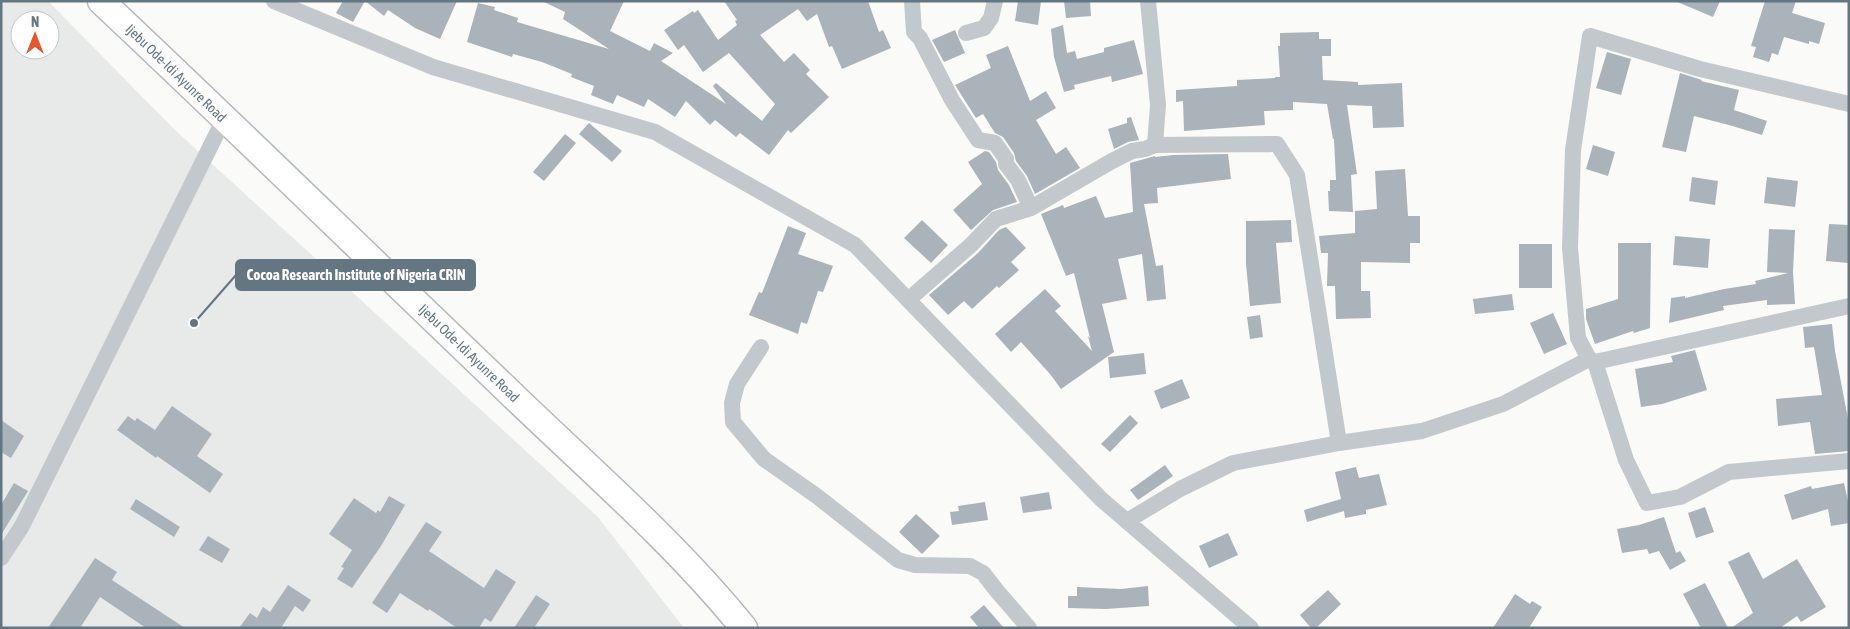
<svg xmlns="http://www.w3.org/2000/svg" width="1850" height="629" viewBox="0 0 1850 629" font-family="'Asap Condensed',sans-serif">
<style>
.built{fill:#e8e9e9;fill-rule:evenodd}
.building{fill:#aab3b9}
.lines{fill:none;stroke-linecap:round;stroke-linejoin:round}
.primary-casing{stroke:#b5babe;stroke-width:29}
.minor{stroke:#c3c8cc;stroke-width:16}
.primary{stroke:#fff;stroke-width:26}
.labels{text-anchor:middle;stroke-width:5;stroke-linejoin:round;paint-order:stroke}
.street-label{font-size:14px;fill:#657683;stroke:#fff}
.leader{fill:none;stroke:#657683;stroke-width:2}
.callout-dot{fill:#657683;stroke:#fff;stroke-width:2}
.callout{fill:#657683;stroke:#657683;stroke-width:2}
.callout-label{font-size:15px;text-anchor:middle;font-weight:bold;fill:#fff}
</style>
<rect width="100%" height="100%" fill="#fafaf8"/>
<path class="built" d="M1 1H48L174 129 598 517 684 628H1ZM20 20H50V50H20Z"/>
<path class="building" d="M343 1H365L353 22 336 13Z
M365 1H457L440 39 415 28 388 10 384 16Z
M542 1H624L610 31 650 51 654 43 673 53 661 61 726 104 713 86 716 83 762 121 775 104 729 53 703 72 684 45 678 50 664 30 693 11 694 13 698 10 718 40 737 25 735 21 737 20 724 1H868L879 32 883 30 891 48 842 69 832 46 829 47 817 14 807 21 798 9 760 35 784 62 794 53 810 70 806 74 829 97 791 133 788 130 769 155 740 133 736 137 715 120 710 125 686 101 675 117 648 99 644 107 617 95 613 104 591 95 594 86 571 77 572 74 542 62 513 54 512 57 467 42 478 3 495 7 494 10 518 18 517 22 609 49 563 19 565 12Z
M1018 1H1041L1038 25 1015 21Z
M1064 1H1090L1091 16 1066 18Z
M1675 1H1720L1713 17Z
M1765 1H1796L1792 13 1825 23 1819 44 1809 41V44L1784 37 1778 55 1772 53 1769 62 1753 57 1756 47 1751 46Z
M1063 25 1067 53 1075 51 1077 59 1104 52V48L1134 40 1143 74 1112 82 1111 76 1074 85 1075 89 1064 92 1054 57 1051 29Z
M955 30 965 53 944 62 932 40Z
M1319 32V39H1331V56H1322L1323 80 1358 82V85L1402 83 1404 127 1373 128 1372 106 1347 105 1357 174 1351 175 1353 212 1329 211 1328 191H1330V180H1336L1334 139H1333L1327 104 1293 102V110L1264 111 1265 125 1184 131 1183 101 1176 102V90L1237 86V80L1275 78V77H1280L1278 46H1280V33Z
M1008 46 1030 101 1046 91 1056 108 1036 120 1056 154 1066 147 1080 168 1035 194 1027 176 1016 161 1014 153 1003 137 995 133 983 114 976 118 955 85 991 68 986 55Z
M1607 52 1631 59 1621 95 1596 88Z
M1680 73 1702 80 1701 81 1739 90 1734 110 1767 121 1762 135 1729 125 1694 116 1686 152 1662 147Z
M1131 117 1139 140 1128 142 1114 149 1108 129 1127 123V118Z
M589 123 622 151 612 162 579 134Z
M565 134 576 143 544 181 533 172Z
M1593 145 1615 152 1608 176 1586 169Z
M985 151 989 152 996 162 998 170 1009 185 1017 202 993 210 971 230 953 210 982 184 968 162Z
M1228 154 1231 179 1157 188 1158 203 1144 204 1156 266 1163 265 1166 299 1147 301 1142 254 1118 259 1127 299 1102 304 1114 352 1061 389 1050 374 1021 342 1011 352 995 334 1045 289 1061 306 1055 311 1092 351 1088 336 1090 338 1074 273 1066 276 1041 214 1063 205 1064 208 1096 196 1105 218 1133 212 1130 163 1155 156V157L1173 155Z
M1405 169 1408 216H1420V243H1410V263L1361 262V291H1370L1371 318 1336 319 1335 286H1327L1328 253H1321L1319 236 1355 233V211L1377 209 1375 171Z
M1692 177 1718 181 1715 205 1689 201Z
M1767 177 1798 181 1795 207 1764 203Z
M922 220 948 245 931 263 904 238Z
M1291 220 1292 242 1276 243 1281 303 1250 306 1246 264V221Z
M1829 224 1849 225 1848 263 1826 261Z
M788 226 806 233 798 254 833 266 823 292 818 291 807 324 801 322 798 334 749 315 759 292 762 293Z
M1006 227 1026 248 1011 262 1019 270 999 288 997 286 972 309 964 301 948 315 929 295 978 253 999 230Z
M1769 229 1795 230 1793 272 1795 304 1767 305V300L1723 306 1724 310 1669 323 1671 298 1685 296V298L1724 289 1756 284 1755 281 1788 273 1767 272Z
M1675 236 1710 239 1708 268 1673 265Z
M1618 243H1651L1650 328 1634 333 1633 331 1595 344 1586 319V309L1618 299Z
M1519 244H1552V288H1519Z
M1512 294 1514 310 1475 314 1473 299Z
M1553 313 1567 344 1544 354 1530 323Z
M1260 315 1263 337 1250 339 1247 317Z
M1832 324 1835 351 1849 424V451L1815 454 1810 422 1778 426 1776 399 1822 395 1814 347 1805 348 1803 327Z
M1695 350 1707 390 1662 404 1641 407 1635 369 1673 362 1671 356Z
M1144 353 1146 374 1110 378 1108 357Z
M1182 379 1190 398 1161 409 1154 391Z
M172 406 212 434 197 456 223 474 210 493 157 456 156 458 117 430 128 416 135 421 137 418 155 430Z
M1130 415 1138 423 1110 452 1101 444Z
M1 420 24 436 11 458 1 452Z
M1165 465 1173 476 1138 500 1130 490Z
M1356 467 1359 478 1379 474 1387 505 1366 510V514L1345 518 1344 511 1307 522 1304 510 1341 499 1335 472Z
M14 483 28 491 1 535V505Z
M1844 483 1849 506V523L1831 526 1828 509 1792 520 1784 495 1811 486 1812 489Z
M1049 492 1052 509 1023 513 1020 497Z
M389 496 405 505 381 546 352 588 337 579 344 568 341 567 352 550 329 534 354 498 376 513 378 510 380 512Z
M136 499 180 527 174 537 130 509Z
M985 502 988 520 952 525 950 512 959 511 958 506Z
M1705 507 1714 532 1696 538 1688 513Z
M916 514 940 536 922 554 899 532Z
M1664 517 1676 553 1680 551 1686 561 1670 570 1659 551 1649 554 1647 549 1622 553 1617 529 1639 525Z
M426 522 442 532 429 551 484 588 496 569 516 582 491 622 485 618 479 628H457L429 609 428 611 400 593 387 613 372 603Z
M1228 533 1238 555 1209 568 1199 546Z
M208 536 230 549 222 563 199 550Z
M1749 552 1763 579 1797 559 1826 607 1801 622 1797 616 1780 628H1731L1753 613 1728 562Z
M95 558 117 572 112 580 185 628H146L100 597 80 628H48Z
M1705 583 1728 628H1701L1683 594Z
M288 585 311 600 303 612 295 606 281 628H239L250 613 257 618 263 607 270 612Z
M1148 586 1149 606 1106 609 1068 608V596H1077V587L1121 589Z
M1328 590 1341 604 1316 628H1311L1300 615Z
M1515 594 1530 604 1532 601 1542 607 1529 628H1493Z
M536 595 550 604 534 628H514Z
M984 605 1004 628H979L970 617Z"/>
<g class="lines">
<defs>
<path id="primary" d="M101 1C236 128 368 257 502 385 584 465 672 539 744 628"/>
</defs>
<use href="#primary" class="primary-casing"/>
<path class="minor" d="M274 1 433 67 655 132 855 245 1101 499 1251 628
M1148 1 1158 105 1155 145 1277 144 1297 175 1339 443
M966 33 984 28 991 18 995 1
M1031 208 1112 161 1132 151 1145 149 1155 145
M908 300 971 245 996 219 1031 208 1018 180 1006 164V159L995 143 978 140 952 100 920 38 914 32 912 1
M761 347 737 384 732 403 733 422 764 459 818 497 898 560 915 565 970 566 983 573 997 591 1029 628
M1589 359 1578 338 1570 248 1573 150 1590 36 1700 69 1849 104
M1595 362 1626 460 1647 503 1680 497 1729 472 1849 461
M1127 521 1180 489 1233 463 1339 443 1422 431 1503 404 1589 359 1595 362 1849 306
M1 558 22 526 224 119"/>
<use href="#primary" class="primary"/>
</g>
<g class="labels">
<g class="street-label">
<text transform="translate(176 73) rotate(44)" y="5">Ijebu Ode-Idi Ayunre Road</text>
<text transform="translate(469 353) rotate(44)" y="5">Ijebu Ode-Idi Ayunre Road</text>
</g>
</g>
<path class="leader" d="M194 323L236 275"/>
<circle class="callout-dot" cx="194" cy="323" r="5"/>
<rect class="callout" x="236" y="260" width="239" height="30" rx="5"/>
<g class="callout-label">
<text x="356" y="280">Cocoa Research Institute of Nigeria CRIN</text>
</g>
<rect width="1850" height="629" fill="none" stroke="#657683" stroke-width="5"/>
<g transform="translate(35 35)"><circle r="24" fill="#ffffff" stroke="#c1c8cd"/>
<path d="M0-4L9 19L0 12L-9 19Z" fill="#e4572e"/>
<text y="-8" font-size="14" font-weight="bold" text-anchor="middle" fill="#657683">N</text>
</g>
</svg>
